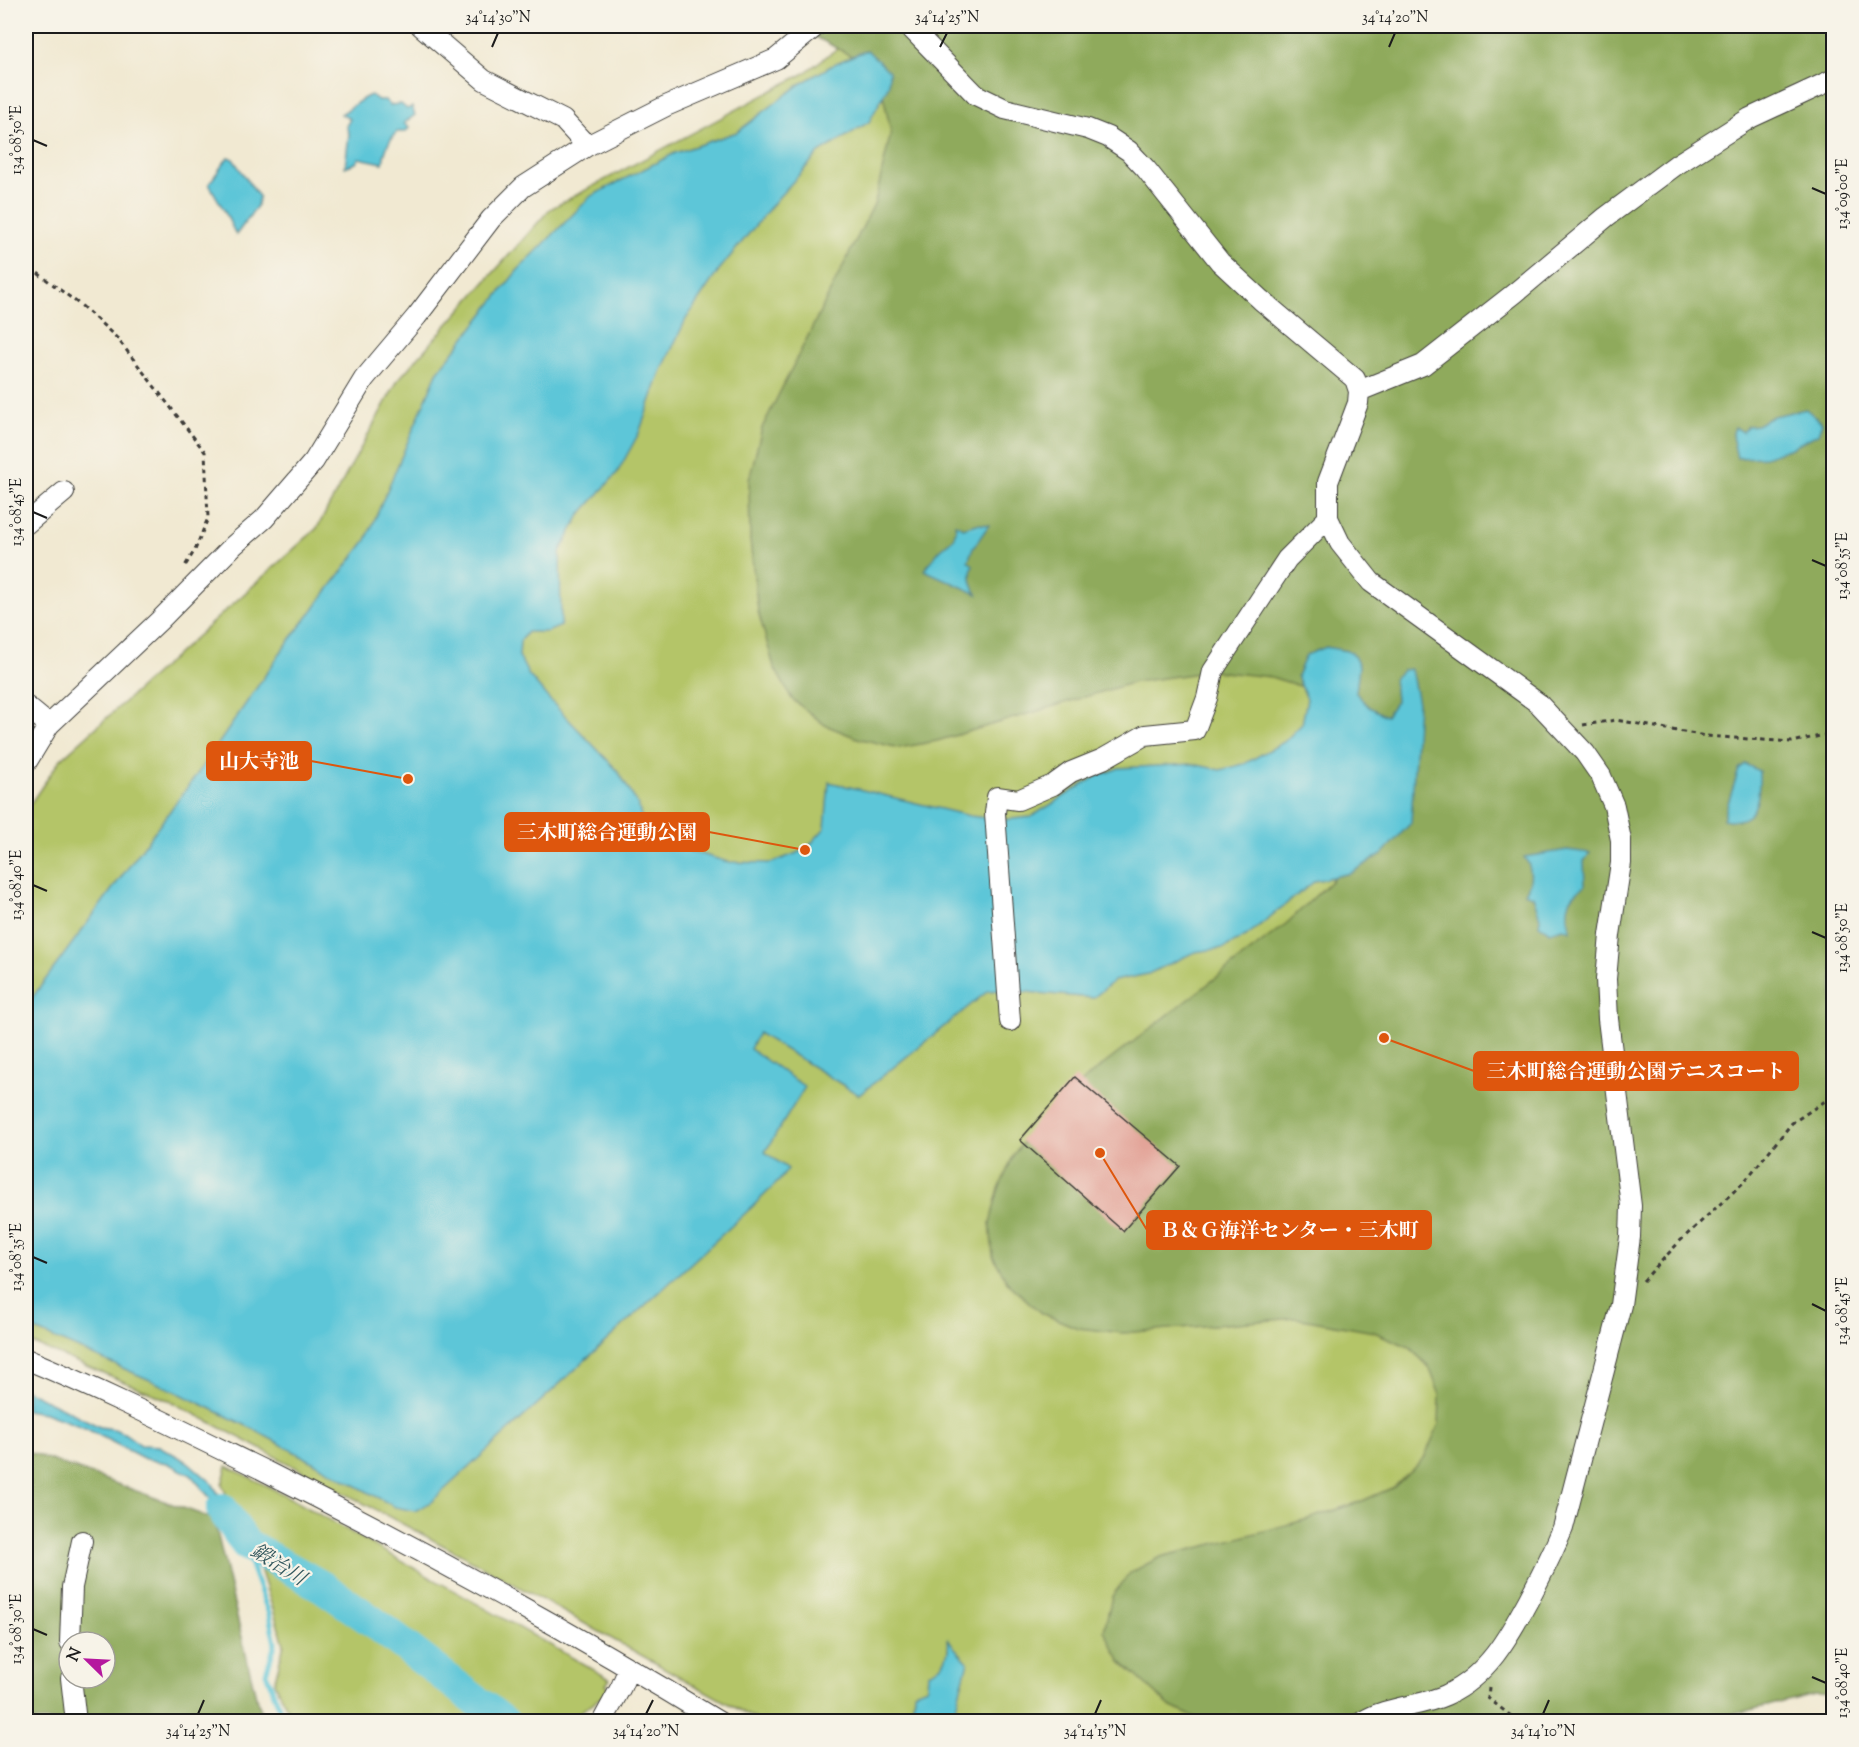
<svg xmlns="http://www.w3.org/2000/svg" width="1859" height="1747" viewBox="0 0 1859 1747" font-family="'Sorts Mill Goudy','Noto Serif JP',serif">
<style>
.green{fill:#b4c568;stroke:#687042;stroke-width:1.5}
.forest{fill:#8faa5c;stroke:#56633c;stroke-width:1.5;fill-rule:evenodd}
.water{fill:#5dc6d8;stroke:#3c717a;stroke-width:1.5}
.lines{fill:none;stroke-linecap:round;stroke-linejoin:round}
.stream{stroke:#5dc6d8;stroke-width:5}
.river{stroke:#5dc6d8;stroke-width:32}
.building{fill:#e3a499}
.minor-casing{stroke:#3c3b37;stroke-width:22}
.path{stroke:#3c3b37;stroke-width:3;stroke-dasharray:4.5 4.5;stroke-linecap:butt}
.minor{stroke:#fff;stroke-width:20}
.ticks{fill:none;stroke:#1c1c1c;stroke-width:2}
.labels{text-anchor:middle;stroke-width:4.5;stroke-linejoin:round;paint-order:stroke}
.water-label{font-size:20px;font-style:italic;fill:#33585e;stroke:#f7f3e8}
.leader{fill:none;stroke:#de560d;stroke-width:2}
.callout-dot{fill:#de560d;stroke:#f7f3e8;stroke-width:2}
.callout{fill:#de560d;stroke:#de560d;stroke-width:2}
.callout-label{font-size:20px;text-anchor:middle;font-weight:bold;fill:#fff}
.neatline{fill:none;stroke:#1c1c1c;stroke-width:2}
.ticks-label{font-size:15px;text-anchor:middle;fill:#1c1c1c}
</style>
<rect width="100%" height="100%" fill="#f7f3e8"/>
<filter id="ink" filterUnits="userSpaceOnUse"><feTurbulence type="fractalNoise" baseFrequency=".0167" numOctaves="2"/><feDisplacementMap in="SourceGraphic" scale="12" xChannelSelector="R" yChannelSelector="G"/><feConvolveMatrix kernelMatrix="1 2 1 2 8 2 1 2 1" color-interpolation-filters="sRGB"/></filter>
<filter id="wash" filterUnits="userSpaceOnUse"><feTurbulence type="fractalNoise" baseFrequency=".008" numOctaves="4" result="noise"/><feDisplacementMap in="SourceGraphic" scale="24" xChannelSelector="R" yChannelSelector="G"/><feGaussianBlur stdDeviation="1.35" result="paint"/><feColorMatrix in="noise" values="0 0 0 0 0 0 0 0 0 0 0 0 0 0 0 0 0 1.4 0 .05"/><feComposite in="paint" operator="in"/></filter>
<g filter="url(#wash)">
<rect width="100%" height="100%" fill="#f1e9d2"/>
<path class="green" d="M867 26 924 65 1599 1169 1293 1721H759L467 1558 170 1401 26 1341V810L60 760 317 528 398 380 550 209 803 74Z
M227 1466 285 1495 610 1679 606 1685 610 1691 567 1721H517L429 1654 362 1606 254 1538 233 1509 222 1485Z
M257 1559 366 1629 490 1721H294L274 1683 284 1644Z"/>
<path class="forest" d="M779 26H1833V1695L1815 1694 1703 1722H1205L1171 1707 1121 1662 1104 1631 1112 1596 1130 1573 1160 1557 1238 1538 1308 1519 1362 1501 1394 1487 1424 1458 1439 1424 1440 1395 1429 1367 1409 1347 1374 1332 1296 1318 1123 1333 1078 1328 1041 1313 1008 1283 993 1256 990 1223 998 1191 1014 1154 1048 1111 1094 1072 1287 923 1331 881 1362 830 1325 694 1271 677 1213 671 1135 682 937 741 899 748 857 738 825 725 792 699 774 667 758 611 750 540 749 480 762 428 875 202 891 132 883 95 863 62 816 37Z
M26 1451 214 1519 257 1701 266 1721H26ZM69 1642H105V1678H69Z"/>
<path class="water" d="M867 50 889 71V85L869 122 819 153 778 198 719 270 686 319 660 374 639 433 617 473 580 515 560 552 561 626 547 632H527L520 641 519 656 528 674 548 698 618 771 638 805 643 823 652 836 670 845 728 862 771 863 805 850 825 828 829 782 970 816 1002 820 1031 817 1095 777 1119 768 1193 764 1220 770 1244 764 1284 742 1302 724 1307 699 1297 676 1306 655 1326 647 1352 652 1359 666 1356 693 1369 707 1386 716 1396 701 1394 678 1403 670 1411 669 1418 703 1411 823 1382 854 1351 873 1315 881 1246 936 1224 948 1195 952 1148 974 1114 981 1093 998 1004 990 988 991 859 1095 758 1033 750 1049 805 1087 765 1152 788 1169 779 1181 751 1208 431 1502 415 1511 395 1507 251 1428 166 1387 26 1326V1006L206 762 283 649 366 540 437 373 517 271 591 196 675 153 737 132 800 84 836 63Z
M371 95 378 100H385L390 105 401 104 407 109 412 107 415 115 404 123 409 128 405 132H397C389 139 384 152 383 163L359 158 356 163 345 167 349 134 346 126 350 119 341 114C352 108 359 99 371 95Z
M228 157 233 159 259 197 257 206 236 235 224 210 209 184Z
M1806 409 1822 423 1818 434 1791 448 1765 457 1737 458 1732 436 1735 427 1743 432 1747 426 1757 425 1773 416Z
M955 524 963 528 977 524 989 525 973 548 968 561 973 565C969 575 971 585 977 594L924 570 940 550 953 539 956 530Z
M1745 764 1759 771C1760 797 1758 827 1723 819L1739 769Z
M1567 850 1590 853 1584 861 1585 886C1566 897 1565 911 1571 931L1563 928 1550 932 1539 925 1540 918 1533 896 1525 893C1532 882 1533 868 1524 857Z
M26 1390 100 1427 114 1429 124 1433 141 1445 159 1446 188 1462 212 1483 230 1514 248 1541 244 1547 223 1520 210 1498 191 1475 167 1463 145 1459 85 1428 45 1413 26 1410Z
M948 1638 954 1647 968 1662 952 1721H902L901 1714 907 1708 912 1707 915 1696 914 1692 927 1687 928 1673C945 1667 950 1655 948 1638Z"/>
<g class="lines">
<path class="stream" d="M244 1547 269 1614 275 1644 266 1673 285 1722"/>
<path class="river" d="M222 1509 246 1544 323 1587 372 1621 504 1722"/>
</g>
<g id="blocks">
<path class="building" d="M1075 1077 1180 1166 1123 1231 1020 1140Z"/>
</g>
</g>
<g filter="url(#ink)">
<use href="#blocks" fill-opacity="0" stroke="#3c3b37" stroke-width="1.5"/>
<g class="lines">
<defs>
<path id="minor" d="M421 26 484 80 563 120 587 146
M909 26 976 95 1005 109 1088 129 1108 137 1129 151 1146 169 1220 262 1261 300 1355 379 1359 391 1358 403 1328 482V518L1340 543 1371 582 1538 703 1585 753 1601 776 1614 806 1621 840V863L1610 935 1606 979 1608 1019 1631 1206 1630 1237 1621 1305 1563 1528C1553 1553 1541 1576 1529 1599 1508 1638 1487 1676 1446 1695 1420 1707 1387 1706 1362 1722
M1359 391 1423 365 1515 293 1606 217 1676 165 1750 118 1834 79
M26 524 64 492
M26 706 49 725 26 763
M49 725 159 621 234 545 264 519 314 461 364 379 417 316 491 219 523 187 587 146 666 106 776 59 816 26
M1010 1021 995 813 997 797 1018 800 1053 785 1071 772 1103 759 1145 735 1195 730 1207 698 1213 671 1287 559 1328 518
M26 1359C108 1393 187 1433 267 1472 421 1549 572 1632 719 1722
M70 1642 72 1587 82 1541
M71 1678 76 1722
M602 1722 621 1687 629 1668"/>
</defs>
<use href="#minor" class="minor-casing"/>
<path class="path" d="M26 260 35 271 83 307 117 338 205 452 208 518 195 550 185 566
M1583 725 1616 720 1706 736 1792 742 1834 733
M1643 1281 1680 1241 1744 1182 1792 1123 1834 1095
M1489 1687 1488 1698 1511 1716 1512 1722"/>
<use href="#minor" class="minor"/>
</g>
</g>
<path class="ticks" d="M492 47 498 33M940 47 947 33M1389 47 1395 33M33 140 47 146M1812 188 1826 194M33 512 47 518M1812 560 1826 566M33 885 47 891M1812 932 1826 938M33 1257 47 1263M1812 1304 1826 1311M33 1629 47 1635M1812 1677 1826 1683M198 1714 204 1700M646 1714 653 1700M1095 1714 1101 1700M1543 1714 1549 1700"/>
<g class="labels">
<g class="water-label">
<text transform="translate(279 1564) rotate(32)" y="7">鍛冶川</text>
</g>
</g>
<path class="leader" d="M408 779L311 761M805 850L709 832M1384 1038L1474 1071M1100 1153L1147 1230"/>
<g class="callout-dot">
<circle cx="408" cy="779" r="6"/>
<circle cx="805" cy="850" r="6"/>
<circle cx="1384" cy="1038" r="6"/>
<circle cx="1100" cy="1153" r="6"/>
</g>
<g class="callout">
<rect x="207" y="742" width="104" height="38" rx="6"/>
<rect x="505" y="813" width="204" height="38" rx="6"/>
<rect x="1474" y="1052" width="324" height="38" rx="6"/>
<rect x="1147" y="1211" width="284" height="38" rx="6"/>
</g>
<g class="callout-label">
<text x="259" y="768">山大寺池</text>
<text x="607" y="839">三木町総合運動公園</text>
<text x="1636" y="1078">三木町総合運動公園テニスコート</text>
<text x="1289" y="1237">Ｂ＆Ｇ海洋センター・三木町</text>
</g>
<rect width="1859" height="1747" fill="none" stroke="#f7f3e8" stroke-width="66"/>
<g transform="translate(87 1660) rotate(294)"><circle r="28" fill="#f7f3e8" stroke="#9f9d96" stroke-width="1.5"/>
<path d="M0-4.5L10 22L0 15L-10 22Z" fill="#b5179e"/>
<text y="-9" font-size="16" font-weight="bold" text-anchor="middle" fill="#1c1c1c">N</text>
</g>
<rect x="33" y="33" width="1793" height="1681" class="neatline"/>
<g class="ticks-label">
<text x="498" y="22">34°14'30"N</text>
<text x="947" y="22">34°14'25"N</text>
<text x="1395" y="22">34°14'20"N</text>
<text transform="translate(16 140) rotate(-90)" y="5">134°08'50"E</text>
<text transform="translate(1842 194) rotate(-90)" y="5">134°09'00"E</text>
<text transform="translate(16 512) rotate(-90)" y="5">134°08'45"E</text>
<text transform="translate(1842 566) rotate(-90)" y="5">134°08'55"E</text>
<text transform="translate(16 885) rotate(-90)" y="5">134°08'40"E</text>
<text transform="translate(1842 938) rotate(-90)" y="5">134°08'50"E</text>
<text transform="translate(16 1257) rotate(-90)" y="5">134°08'35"E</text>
<text transform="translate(1842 1311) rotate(-90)" y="5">134°08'45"E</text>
<text transform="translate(16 1629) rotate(-90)" y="5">134°08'30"E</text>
<text transform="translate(1842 1683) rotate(-90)" y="5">134°08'40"E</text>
<text x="198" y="1736">34°14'25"N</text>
<text x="646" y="1736">34°14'20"N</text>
<text x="1095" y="1736">34°14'15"N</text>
<text x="1543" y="1736">34°14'10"N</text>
</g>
</svg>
